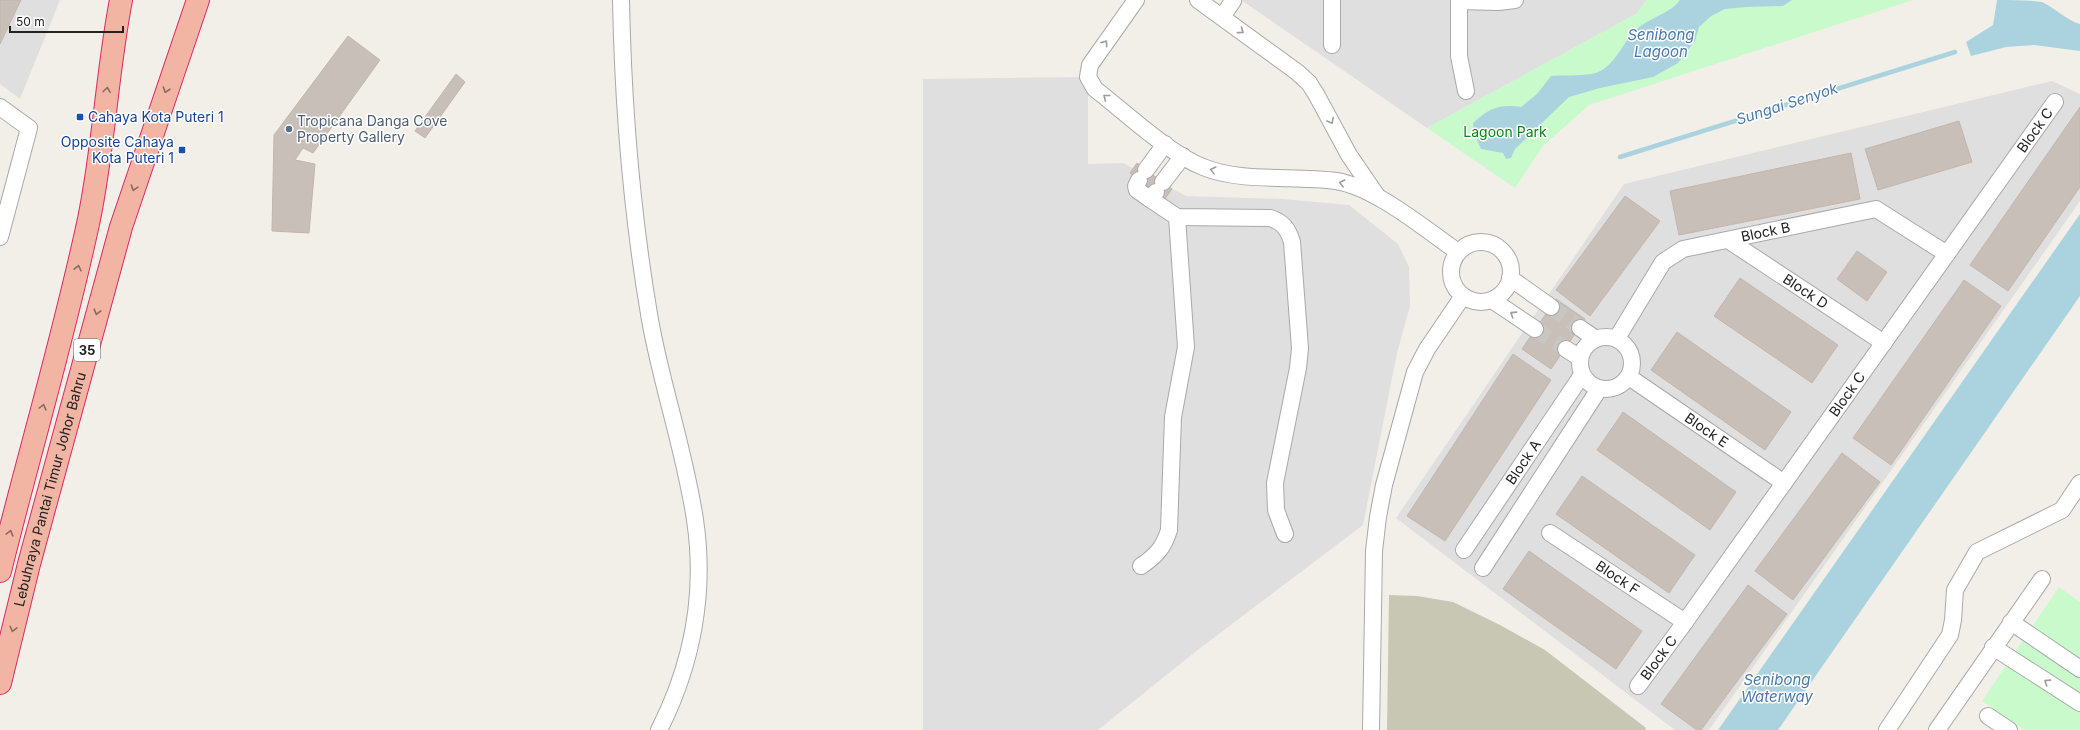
<svg xmlns="http://www.w3.org/2000/svg" width="2080" height="730" viewBox="0 0 2080 730" font-family="Inter,sans-serif">
<style>
.residential{fill:#e0dfdf}
.construction{fill:#c7c7b4}
.park{fill:#c8facc}
.water{fill:#aad3df}
.lines{fill:none;stroke-linecap:round;stroke-linejoin:round}
.stream{stroke:#aad3df;stroke-width:4.5}
.building{fill:#c7bfb8;stroke:#c4b6ab}
.minor-tunnel{stroke:#c8c6c1;stroke-width:16;stroke-dasharray:16 8;stroke-linecap:butt}
.minor-casing{stroke:#a9a9a9;stroke-width:18}
.trunk-casing{stroke:#dc2a67;stroke-width:24}
.minor{stroke:#fff;stroke-width:16}
.trunk{stroke:#f2b4a3;stroke-width:22}
.oneway{stroke:#9c9c9c}
.oneway2{stroke:#8a6b62}
.transit-dot{fill:#1a4fb4;stroke:#fff;stroke-width:1.5}
.service-dot{fill:#5c6f8a;stroke:#fff;stroke-width:1.5}
.labels{text-anchor:middle;stroke-width:3;stroke-linejoin:round;paint-order:stroke}
.shield{fill:#fff;stroke:#646464;stroke-width:1}
.shield-label{font-size:13px;font-weight:bold;fill:#222}
.transit-label{font-size:14px;fill:#164399;stroke:#fff;text-anchor:start}
.service-label{font-size:14px;fill:#4e5e75;stroke:#fff;text-anchor:start}
.street-label{font-size:14px;fill:#222;stroke:#fff}
.park-label{font-size:14px;fill:#0c8416;stroke:#fff}
.water-label{font-size:15px;font-style:italic;fill:#4a7aab;stroke:#fff}
</style>
<rect width="100%" height="100%" fill="#f2efe9"/>
<path class="residential" d="M0 0H60L20 99 0 84Z
M1241 0H1647L1636 14 1427 128Z
M1088 77V164L1123 163 1186 196 1283 199 1349 205 1398 244 1409 267 1410 306 1397 353 1363 525 1195 652 1098 730H923V79Z
M2052 81 2080 94V201L1709 730H1675L1396 518 1624 184Z"/>
<path class="construction" d="M1389 595 1417 596 1453 602 1500 625 1545 650 1646 728 1645 730H1387Z"/>
<path class="park" d="M1647 0H1913L1589 105 1543 146 1515 188 1427 128 1636 14Z
M2059 587 2080 602V730H2024L1982 701Z"/>
<path class="water" d="M1680 0H1792L1783 6 1746 7 1725 9 1711 16 1699 27 1695 41 1678 63 1653 77 1600 88 1569 97 1515 149 1511 158 1506 159 1503 153 1481 149 1474 133 1473 123C1490 108 1498 104 1521 107L1537 94 1551 76C1564 75 1579 76 1592 74 1617 69 1622 38 1642 25 1655 16 1670 13 1680 0Z
M1997 0C2011 0 2029 0 2042 2 2055 8 2066 20 2080 24V51L2034 45 2006 47 1971 56 1966 42 1993 25Z
M2080 214V296L1778 730H1718Z"/>
<g class="lines">
<path class="stream" d="M1620 157 1955 52"/>
</g>
<path class="building" d="M0 0H21L0 44Z
M348 36 380 60 313 153 303 148 295 160 315 164 309 233 272 231 274 135Z
M456 74 465 82 425 138 415 131Z
M2080 107V187L2008 291 1970 265Z
M1959 121 1972 162 1878 190 1865 149Z
M1851 153 1860 199 1679 235 1670 191Z
M1137 163 1172 189 1165 199 1130 173Z
M1625 196 1660 221 1590 316 1556 290Z
M1857 251 1887 272 1867 301 1837 279Z
M1740 278 1838 345 1812 383 1714 316Z
M1964 280 2001 306 1891 465 1853 438Z
M1556 299 1585 319 1551 369 1522 349Z
M1677 332 1791 412 1765 450 1651 370Z
M1513 354 1551 380 1445 541 1407 516Z
M1623 412 1736 492 1710 530 1597 450Z
M1842 453 1880 482 1793 600 1755 571Z
M1582 476 1695 555 1669 593 1556 514Z
M1529 551 1642 631 1616 669 1503 589Z
M1748 585 1787 614 1701 730H1697L1661 704Z"/>
<g class="lines">
<path class="minor-tunnel" d="M1551 307 1580 328
M1535 329 1566 349"/>
<defs>
<g id="minor">
<path d="M621 0C623 107 632 215 650 320 662 387 685 452 695 520 706 593 692 665 659 730"/>
<path d="M1136 0 1090 65 1088 77 1095 89C1126 113 1168 153 1203 167 1242 183 1294 175 1336 181 1375 187 1425 229 1458 252"/>
<path d="M1198 0 1297 72 1309 83 1316 94 1349 155 1377 196"/>
<path d="M1332 0V45"/>
<path d="M1459 0V56L1466 91"/>
<path d="M1459 1 1498 2 1515 0"/>
<path d="M1222 17 1233 1"/>
<path d="M0 107 29 128 0 237"/>
<path d="M1146 170 1165 144"/>
<path d="M1139 180 1136 186 1137 190 1150 199 1156 192"/>
<path d="M1163 182 1183 156"/>
<path d="M1150 199 1177 217 1270 218C1283 222 1288 229 1292 242L1300 348 1298 368 1275 483 1276 510 1285 534"/>
<path id="s1" d="M1728 240 1884 343"/>
<circle cx="1481" cy="272" r="30"/>
<path d="M1510 278 1551 307"/>
<path d="M1492 300 1535 329"/>
<path d="M1580 328 1596 339"/>
<circle cx="1606" cy="363" r="26"/>
<path id="s2" d="M1617 338 1663 262 1683 249 1876 209 1947 254"/>
<path d="M1566 349 1580 358"/>
<path id="s3" d="M1629 377 1784 483"/>
<path id="s4" d="M1550 533 1685 622"/>
<path id="s5" d="M1464 550 1582 375"/>
<path d="M1141 566C1156 556 1164 547 1169 530L1173 417 1186 347 1177 217"/>
<path d="M1483 568 1599 389"/>
<path d="M2011 622 2080 669"/>
<path d="M1993 647 2080 703"/>
<path id="s6" d="M1638 686 1685 622 2055 102"/>
<path d="M1988 716 2009 730"/>
<path d="M1371 730 1374 551 1378 517 1384 485 1415 372 1427 349 1463 296"/>
<path d="M1887 730 1950 635 1953 620 1955 590 1977 552 2062 510 2080 483"/>
<path d="M1937 730 2042 579"/>
</g>
<g id="trunk">
<path d="M0 571C29 453 64 337 89 219 104 146 107 72 121 0"/>
<path id="s7" d="M0 683 29 564 121 227 198 0"/>
</g>
</defs>
<use href="#minor" class="minor-casing"/>
<use href="#trunk" class="trunk-casing"/>
<use href="#minor" class="minor"/>
<use href="#trunk" class="trunk"/>
</g>
<defs><path id="oneway-chevron" d="M-2-3.5L2.5 0L-2 3.5" fill="none" stroke-width="1.6" stroke-linecap="round" stroke-linejoin="round"/></defs>
<g class="oneway">
<use href="#oneway-chevron" transform="translate(1241 31) rotate(36)"/>
<use href="#oneway-chevron" transform="translate(1105 43) rotate(-55)"/>
<use href="#oneway-chevron" transform="translate(1106 97) rotate(-142)"/>
<use href="#oneway-chevron" transform="translate(1331 121) rotate(61)"/>
<use href="#oneway-chevron" transform="translate(1213 170) rotate(-166)"/>
<use href="#oneway-chevron" transform="translate(1342 183) rotate(-167)"/>
<use href="#oneway-chevron" transform="translate(1513 314) rotate(-147)"/>
<use href="#oneway-chevron" transform="translate(2047 682) rotate(-147)"/>
</g>
<g class="oneway2">
<use href="#oneway-chevron" transform="translate(107 90) rotate(-83)"/>
<use href="#oneway-chevron" transform="translate(166 90) rotate(109)"/>
<use href="#oneway-chevron" transform="translate(134 188) rotate(108)"/>
<use href="#oneway-chevron" transform="translate(78 268) rotate(-77)"/>
<use href="#oneway-chevron" transform="translate(97 312) rotate(105)"/>
<use href="#oneway-chevron" transform="translate(43 407) rotate(-75)"/>
<use href="#oneway-chevron" transform="translate(10 533) rotate(-75)"/>
<use href="#oneway-chevron" transform="translate(13 629) rotate(104)"/>
</g>
<g class="transit-dot">
<rect x="76" y="113" width="8" height="8" rx="2"/>
<rect x="178" y="146" width="8" height="8" rx="2"/>
</g>
<circle class="service-dot" cx="289" cy="129" r="4"/>
<g class="labels">
<rect class="shield" x="74" y="339" width="26" height="22" rx="3"/>
<g class="shield-label">
<text x="87" y="355">35</text>
</g>
<g class="transit-label">
<text x="88" y="122">Cahaya Kota Puteri 1</text>
<text x="174" y="147" text-anchor="end">Opposite Cahaya<tspan x="174" dy="16">Kota Puteri 1</tspan></text>
</g>
<g class="service-label">
<text x="297" y="126">Tropicana Danga Cove<tspan x="297" dy="16">Property Gallery</tspan></text>
</g>
<g class="street-label">
<text dy="5" stroke="none"><textPath href="#s6" startOffset="683">Block C</textPath></text>
<text dy="5" stroke="none"><textPath href="#s2" startOffset="197">Block B</textPath></text>
<text dy="5" stroke="none"><textPath href="#s1" startOffset="93">Block D</textPath></text>
<text dy="5" stroke="none"><textPath href="#s6" startOffset="359">Block C</textPath></text>
<text dy="5" stroke="none"><textPath href="#s3" startOffset="94">Block E</textPath></text>
<text dy="5" stroke="none"><textPath href="#s5" startOffset="106">Block A</textPath></text>
<text dy="5" stroke="none"><textPath href="#s7" startOffset="200">Lebuhraya Pantai Timur Johor Bahru</textPath></text>
<text dy="5" stroke="none"><textPath href="#s4" startOffset="81">Block F</textPath></text>
<text dy="5" stroke="none"><textPath href="#s6" startOffset="35">Block C</textPath></text>
</g>
<g class="park-label">
<text x="1505" y="137">Lagoon Park</text>
</g>
<g class="water-label">
<text x="1661" y="40">Senibong<tspan x="1661" dy="17">Lagoon</tspan></text>
<text transform="translate(1787 104) rotate(-18)" y="5">Sungai Senyok</text>
<text x="1777" y="685">Senibong<tspan x="1777" dy="17">Waterway</tspan></text>
</g>
</g>
<path d="M10 26v6h113v-6" fill="none" stroke="#222222" stroke-width="2"/>
<text x="16" y="26" font-size="12" fill="#222222" stroke="#ffffff" stroke-width="3" paint-order="stroke">50 m</text>
</svg>
